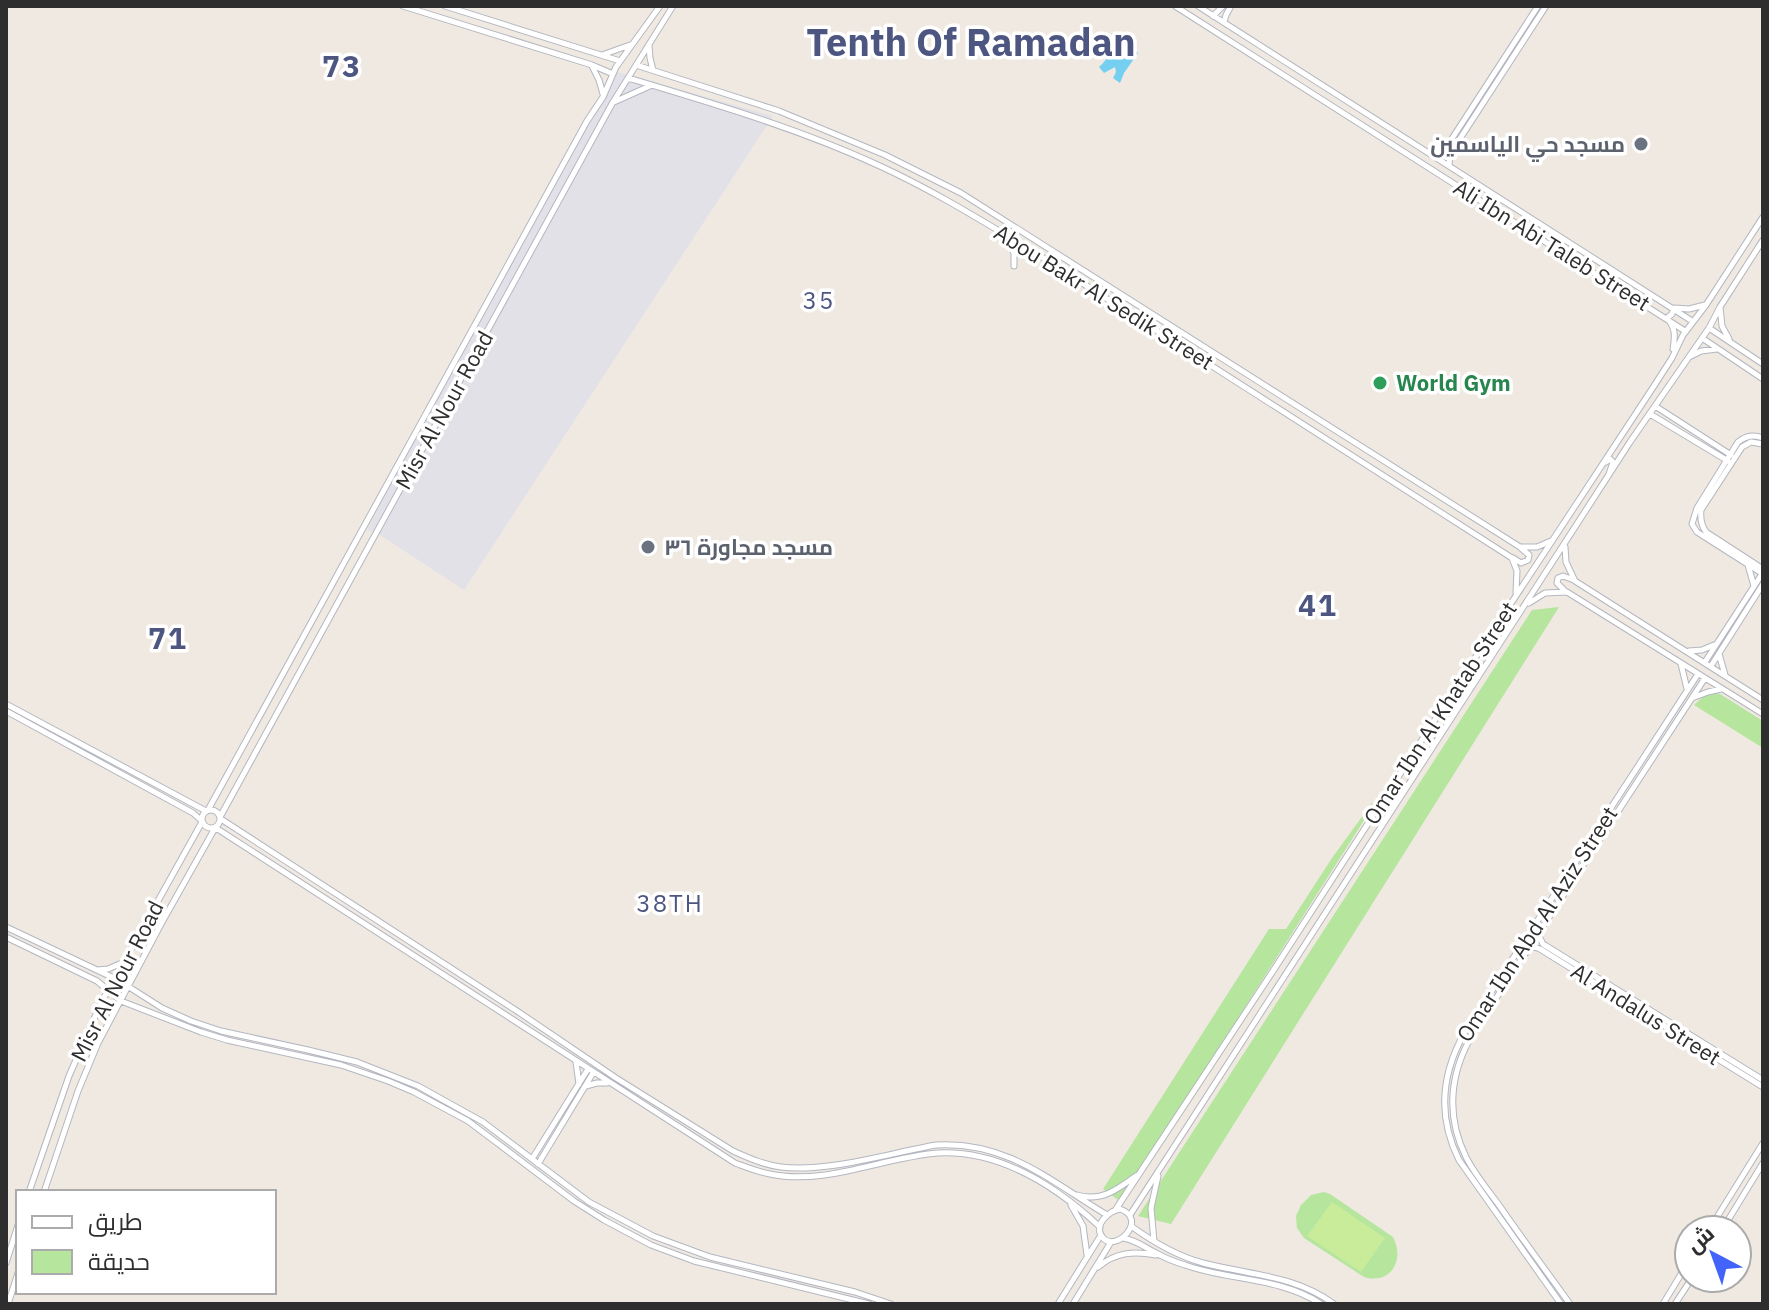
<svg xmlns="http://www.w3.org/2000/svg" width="1769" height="1310" viewBox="0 0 1769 1310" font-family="'IBM Plex Sans',Cairo,sans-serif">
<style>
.industrial{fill:#e3e1e8}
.green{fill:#b6e59e}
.pitch{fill:#c9ec9a}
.water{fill:#75cff0}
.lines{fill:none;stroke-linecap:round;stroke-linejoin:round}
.secondary-casing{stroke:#b4b7c1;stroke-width:7}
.secondary{stroke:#fff;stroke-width:5}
.worship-dot{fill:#6b7280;stroke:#fff;stroke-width:3}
.leisure-dot{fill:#2e9e5b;stroke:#fff;stroke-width:3}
.labels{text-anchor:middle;stroke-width:7;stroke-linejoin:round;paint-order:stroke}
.worship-label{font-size:22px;font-weight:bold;fill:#5b616d;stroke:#fff;text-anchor:end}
.street-label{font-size:22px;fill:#2e2e2e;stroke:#fff}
.leisure-label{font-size:22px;font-weight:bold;fill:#27864d;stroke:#fff;text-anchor:start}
.neighbourhood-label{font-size:24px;letter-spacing:2px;fill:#4d5680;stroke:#fff}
.district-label{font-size:30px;font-weight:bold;letter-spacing:2px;fill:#4d5680;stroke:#fff}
.town-label{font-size:38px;font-weight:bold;fill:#4d5680;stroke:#fff}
</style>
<rect width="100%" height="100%" fill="#efe9e1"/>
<path class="industrial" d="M614 71 773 116 464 590 380 535 367 530 479 310Z"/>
<path class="green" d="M1559 607 1171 1224 1138 1216 1532 610Z
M1713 692 1720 694 1763 721V748L1694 705 1705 695Z
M1372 803H1375L1121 1202 1103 1189 1269 929H1286L1332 858Z
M1324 1192 1330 1194 1393 1237C1405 1260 1391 1285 1364 1277L1304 1238 1297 1228 1296 1216 1301 1205 1311 1195Z"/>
<path class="pitch" d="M1332 1202 1385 1238 1361 1272 1307 1236Z"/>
<path class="water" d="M1121 36 1124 39H1133L1134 49 1138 53 1124 73 1120 83 1113 78 1116 72 1115 67 1104 73 1099 67C1106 62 1110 51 1118 45V40Z"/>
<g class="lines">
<defs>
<path id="secondary" d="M403 6 592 65 613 74
M445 6 620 61
M1175 6 1685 331
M1198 6 1692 321
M1213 16 1223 6
M1224 22 1226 15 1231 6
M649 45 650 58 653 70
M602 55 630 45
M636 65 779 111 885 155 961 193 1520 547H1537L1551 541
M592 66 599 80 603 94
M628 78C715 104 800 129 882 167 932 190 979 219 1026 247L1512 558 1517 571 1516 593
M614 102 652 85
M1436 157 1444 151 1538 6
M1449 165 1450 154 1546 6
M1009 238 1014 254V266
M1720 307 1722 326 1729 339
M1709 328 1763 364
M1702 338 1763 379
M1673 349C1675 337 1676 328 1667 318L1672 314 1674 308 1689 309 1705 305
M1689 357 1701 351 1717 349
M1655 406 1731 455
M1650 414 1728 461
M1763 438C1753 434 1746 436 1738 442L1697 508 1692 524 1697 532 1763 574
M1763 444 1751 442 1742 447 1701 510C1700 519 1701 525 1706 532L1763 569
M1606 462 1610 459 1613 462 1609 474
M1565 547 1566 562 1575 581 1763 700
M1513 558 1521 563 1528 560 1529 555 1521 548
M1748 565 1754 586
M1565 591 1557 583 1558 578 1563 576 1574 580
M1529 603 1545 593 1567 592 1763 714
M1689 651 1702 650 1714 645
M1719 654 1725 675
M1705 662 1762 574
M1681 664 1687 689
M1711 666 1763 584
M1692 698 1708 692 1721 689
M6 704 206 811
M6 711 193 813 202 821
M202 819a9 9 0 1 1 18 0a9 9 0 1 1-18 0Z
M208 810 587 121 603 97 616 67 660 6
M220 817 613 102 673 6
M221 819 517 1011 616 1078 733 1151C749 1158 764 1165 781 1167 826 1173 890 1153 936 1145 1007 1141 1050 1181 1107 1215
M216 828 735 1163C746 1167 758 1172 770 1174 826 1186 883 1157 938 1153 1000 1150 1057 1187 1100 1227
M6 927 118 980 162 1008 191 1021 221 1031 308 1050 357 1062 418 1086 483 1122 589 1202 653 1236 710 1257 855 1292 891 1304
M1538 934 1543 944 1763 1080
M6 937 97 981 121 1001 201 1032 227 1040 341 1065 388 1081 414 1092 468 1121 574 1201 604 1220 651 1245 694 1261 869 1304
M1529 949 1534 947 1540 949 1763 1087
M97 970 108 969 122 963
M576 1062 579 1084
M586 1086 597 1083H607
M532 1159 588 1069
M538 1164 593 1073
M29 1192 69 1076 101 1003 202 822
M44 1192 78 1091 98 1043 161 924 215 828
M1077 1195C1101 1202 1117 1190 1136 1176
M1071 1205 1083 1226 1087 1255
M1116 1209 1273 971 1456 687 1652 389 1672 358 1683 335 1706 305 1763 217
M1120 1209C1149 1219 1116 1253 1103 1238 1092 1225 1109 1211 1120 1209Z
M1130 1215 1630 442 1709 328 1720 307 1763 240
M1131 1226C1153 1242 1177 1256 1203 1263 1249 1275 1295 1275 1334 1304
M1709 1230 1763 1143
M1722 1230 1763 1163
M1123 1238C1136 1240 1144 1247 1156 1253 1165 1258 1175 1262 1185 1265 1230 1281 1280 1277 1321 1304
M1154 1241 1151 1208 1158 1176
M6 1263 18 1225
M1098 1267C1116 1252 1134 1251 1156 1255
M8 1304 18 1273
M1058 1304 1101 1235
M1073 1304 1111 1242
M1561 1304 1459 1160C1437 1116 1441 1074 1465 1032L1698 674
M1570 1304C1547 1272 1523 1240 1501 1208 1489 1191 1475 1175 1466 1157 1445 1115 1450 1071 1474 1032L1705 678
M1663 1304 1689 1261
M1675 1304 1692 1278"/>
</defs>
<use href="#secondary" class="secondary-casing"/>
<use href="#secondary" class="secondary"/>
</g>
<g class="worship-dot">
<circle cx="1641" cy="144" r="8"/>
<circle cx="648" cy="547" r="8"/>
</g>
<circle class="leisure-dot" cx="1380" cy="383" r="8"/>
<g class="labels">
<g class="worship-label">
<text x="1625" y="152">مسجد حي الياسمين</text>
<text x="664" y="555" text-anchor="start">مسجد مجاورة ٣٦</text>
</g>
<g class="street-label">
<text transform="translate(1552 245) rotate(32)" y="8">Ali Ibn Abi Taleb Street</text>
<text transform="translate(1104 297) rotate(32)" y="8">Abou Bakr Al Sedik Street</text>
<text transform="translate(444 410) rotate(-61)" y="8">Misr Al Nour Road</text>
<text transform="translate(1440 713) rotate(-57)" y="8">Omar Ibn Al Khatab Street</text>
<text transform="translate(1537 924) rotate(-57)" y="8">Omar Ibn Abd Al Aziz Street</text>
<text transform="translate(117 981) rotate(-63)" y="8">Misr Al Nour Road</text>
<text transform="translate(1646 1014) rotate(32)" y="8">Al Andalus Street</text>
</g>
<g class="leisure-label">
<text x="1396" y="391">World Gym</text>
</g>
<g class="neighbourhood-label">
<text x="819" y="309">35</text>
<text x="670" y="912">38TH</text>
</g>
<g class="district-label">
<text x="342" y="77">73</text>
<text x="1318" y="616">41</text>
<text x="168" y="649">71</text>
</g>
<g class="town-label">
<text x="971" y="56">Tenth Of Ramadan</text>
</g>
</g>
<rect width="1769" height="1310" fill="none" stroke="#2e2e2e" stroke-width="16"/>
<rect x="16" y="1190" width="260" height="104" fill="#ffffff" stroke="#ababab" stroke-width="2"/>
<rect x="32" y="1216" width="40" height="12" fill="#ffffff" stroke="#ababab" stroke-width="2"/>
<text x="88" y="1230" font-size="24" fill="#2e2e2e">طريق</text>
<rect x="32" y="1250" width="40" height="24" fill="#b6e59e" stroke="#ababab" stroke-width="2"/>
<text x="88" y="1270" font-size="24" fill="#2e2e2e">حديقة</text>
<g transform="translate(1713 1254) rotate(319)"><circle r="38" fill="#ffffff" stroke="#ababab" stroke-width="2"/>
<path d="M0-6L14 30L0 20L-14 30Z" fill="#4264fb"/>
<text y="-12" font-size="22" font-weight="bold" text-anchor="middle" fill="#2e2e2e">ش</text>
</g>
</svg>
